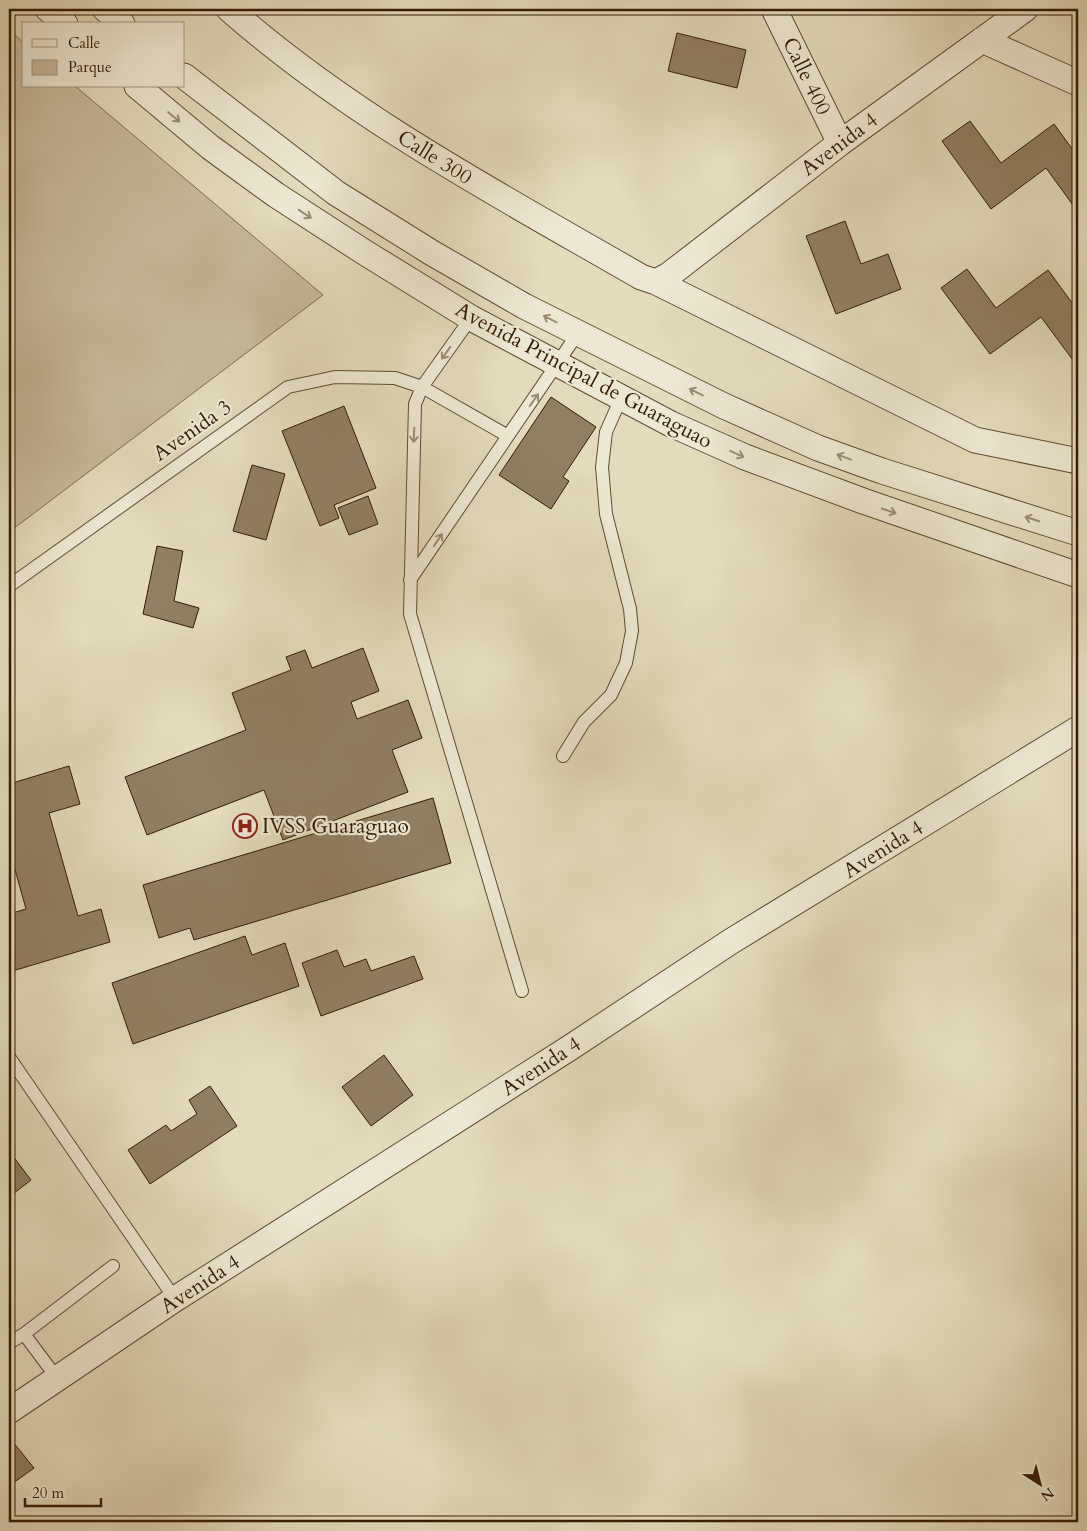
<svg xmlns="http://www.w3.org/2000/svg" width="1087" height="1531" viewBox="0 0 1087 1531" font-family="Cardo,serif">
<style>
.green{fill:#c6ba9d;stroke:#7e6a50}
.building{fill:#907f63;stroke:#361b03}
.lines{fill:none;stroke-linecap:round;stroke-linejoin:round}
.service-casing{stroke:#614b31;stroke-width:14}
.minor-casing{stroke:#614b31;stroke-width:27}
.service{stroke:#ede8d3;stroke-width:12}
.minor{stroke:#ede8d3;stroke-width:25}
.oneway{stroke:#9b8c75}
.labels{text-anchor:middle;stroke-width:4.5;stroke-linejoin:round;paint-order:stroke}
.street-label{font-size:21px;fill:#361b03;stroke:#ede8d3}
.poi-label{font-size:21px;fill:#361b03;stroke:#ede8d3;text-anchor:start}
</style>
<rect width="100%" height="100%" fill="#e3dbbc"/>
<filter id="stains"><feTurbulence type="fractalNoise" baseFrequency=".004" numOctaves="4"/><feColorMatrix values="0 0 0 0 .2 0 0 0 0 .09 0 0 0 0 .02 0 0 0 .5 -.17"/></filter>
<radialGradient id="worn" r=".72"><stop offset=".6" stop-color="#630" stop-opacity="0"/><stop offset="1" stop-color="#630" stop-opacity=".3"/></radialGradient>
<path class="green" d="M9 30 24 43V86H75L323 295 9 532Z"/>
<path class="building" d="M677 33 746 50 737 88 668 71Z
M970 121 1001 163 1054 124 1078 157V212L1046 168 991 209 942 141Z
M845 221 861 264 888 254 901 289 836 314 806 236Z
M967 269 996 308 1048 270 1078 311V367L1041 317 990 354 941 288Z
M551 397 596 427 563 477 569 481 551 509 499 475Z
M344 406 376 488 334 505 339 518 320 526 282 431Z
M252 465 285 474 266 540 233 531Z
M368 496 378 524 349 535 338 508Z
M157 546 183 551 174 601 199 608 193 628 143 614Z
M363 648 379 691 351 702 357 719 408 700 422 738 392 750 408 792 283 840 264 790 147 835 125 777 246 730 232 693 291 670 286 657 305 650 312 668Z
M69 766 80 804 49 813 78 916 101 909 110 942 9 972V914L26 909 9 848V784Z
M433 798 451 863 194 940 190 928 159 938 143 885Z
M245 936 252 955 285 943 299 986 133 1044 112 983Z
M337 950 344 967 366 959 371 971 414 956 423 979 321 1016 302 963Z
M384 1055 413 1095 371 1126 342 1087Z
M210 1086 237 1126 150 1184 128 1150 166 1125 171 1131 197 1114 189 1100Z
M9 1151 31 1180 9 1197Z
M9 1437 34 1468 9 1486Z"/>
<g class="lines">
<defs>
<path id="service" d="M471 318 422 387 415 404 410 614 522 991
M410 580 578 333
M9 586 288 387 335 377 395 378 422 387 508 436
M563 756 584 722 611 695 626 663 632 631 630 609 606 514 602 467 606 432 622 396
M9 1057 175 1299
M24 1334 57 1378
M9 1343 24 1334 113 1266"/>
<path id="minor" d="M48 9 65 24
M105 9 122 24
M229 9C353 118 499 195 641 277L656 282 975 440 1078 461
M774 9 840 143
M982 40 1078 83
M184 76 336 193 432 253 524 306 724 406 818 448 882 471 1078 533
M137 86 210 147 276 195 364 252 471 318 671 424 745 457 863 501 1078 575
M656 282 669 275 840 143 1025 9
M9 1411 175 1299 568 1049 730 942 1078 729"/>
</defs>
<use href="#service" class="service-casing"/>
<use href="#minor" class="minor-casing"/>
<use href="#service" class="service"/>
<use href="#minor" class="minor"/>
</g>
<defs><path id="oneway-shaft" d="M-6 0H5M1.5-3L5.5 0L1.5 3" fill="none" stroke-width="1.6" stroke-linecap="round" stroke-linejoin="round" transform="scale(1.25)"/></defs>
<g class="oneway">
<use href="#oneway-shaft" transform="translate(174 117) rotate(40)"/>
<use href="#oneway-shaft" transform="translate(305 214) rotate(33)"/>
<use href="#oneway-shaft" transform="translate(550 319) rotate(-153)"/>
<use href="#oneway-shaft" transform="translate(446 353) rotate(125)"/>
<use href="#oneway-shaft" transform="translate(696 392) rotate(-154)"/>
<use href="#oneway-shaft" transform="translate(534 400) rotate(-55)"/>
<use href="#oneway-shaft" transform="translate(414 435) rotate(92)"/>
<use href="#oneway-shaft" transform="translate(737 454) rotate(25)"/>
<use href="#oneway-shaft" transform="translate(844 457) rotate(-160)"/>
<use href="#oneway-shaft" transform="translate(889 511) rotate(19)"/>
<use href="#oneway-shaft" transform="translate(1032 519) rotate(-162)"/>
<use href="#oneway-shaft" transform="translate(438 540) rotate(-56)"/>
</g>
<defs>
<symbol id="hospital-ring" viewBox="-11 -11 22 22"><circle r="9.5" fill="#ede8d3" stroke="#8f2418" stroke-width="1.5"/><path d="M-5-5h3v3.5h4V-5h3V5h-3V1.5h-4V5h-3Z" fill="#8f2418"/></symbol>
</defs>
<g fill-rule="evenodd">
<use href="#hospital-ring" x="231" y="812" width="28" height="28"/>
</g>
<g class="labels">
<g class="street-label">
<text transform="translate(807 76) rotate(64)" y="7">Calle 400</text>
<text transform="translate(839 144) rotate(-37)" y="7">Avenida 4</text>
<text transform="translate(435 157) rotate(32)" y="7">Calle 300</text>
<text transform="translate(584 375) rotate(28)" y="7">Avenida Principal de Guaraguao</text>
<text transform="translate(192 430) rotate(-35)" y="7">Avenida 3</text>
<text transform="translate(883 849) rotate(-32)" y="7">Avenida 4</text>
<text transform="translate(541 1066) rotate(-33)" y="7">Avenida 4</text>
<text transform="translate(200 1284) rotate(-33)" y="7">Avenida 4</text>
</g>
<g class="poi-label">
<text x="262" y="833">IVSS Guaraguao</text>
</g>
</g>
<rect width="1087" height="1531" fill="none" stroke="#e3dbbc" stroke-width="30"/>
<rect x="10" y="10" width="1067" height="1511" fill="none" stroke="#361b03" stroke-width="2.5"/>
<rect x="15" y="15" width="1057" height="1501" fill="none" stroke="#361b03"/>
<rect x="22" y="22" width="162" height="65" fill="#ede8d3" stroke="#a49680"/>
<rect x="32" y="39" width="25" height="8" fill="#ede8d3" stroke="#a49680"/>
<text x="68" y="48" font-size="15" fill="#361b03">Calle</text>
<rect x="32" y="60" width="25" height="15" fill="#c6ba9d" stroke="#a49680"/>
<text x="68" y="72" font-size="15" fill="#361b03">Parque</text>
<g transform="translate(1040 1484) rotate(144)" stroke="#ede8d3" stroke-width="4" paint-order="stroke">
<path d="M0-4L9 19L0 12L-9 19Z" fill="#361b03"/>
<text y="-8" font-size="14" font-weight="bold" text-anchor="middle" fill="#361b03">N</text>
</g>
<path d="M25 1498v8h76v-8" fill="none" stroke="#361b03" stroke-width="2.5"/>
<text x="32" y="1498" font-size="15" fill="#361b03" stroke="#ede8d3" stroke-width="4" paint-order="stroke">20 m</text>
<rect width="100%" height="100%" filter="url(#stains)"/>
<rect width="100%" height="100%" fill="url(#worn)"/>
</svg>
